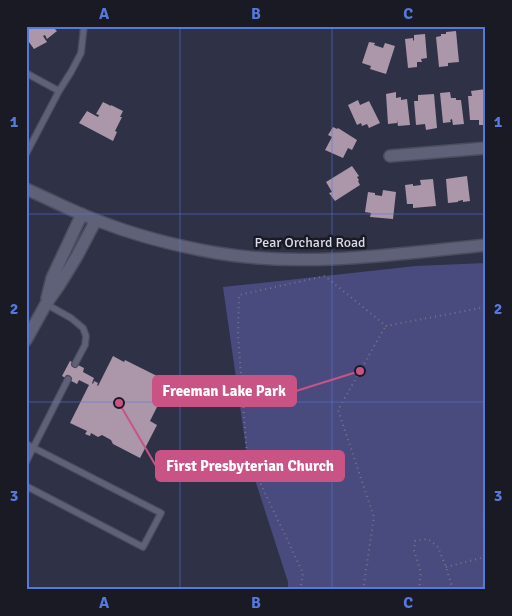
<svg xmlns="http://www.w3.org/2000/svg" width="512" height="616" viewBox="0 0 512 616" font-family="Signika,sans-serif">
<style>
.green{fill:#494b7e}
.building{fill:#ac96aa}
.lines{fill:none;stroke-linecap:round;stroke-linejoin:round}
.lane-casing{stroke:#4b4c5e;stroke-width:8}
.street-casing{stroke:#4b4c5e;stroke-width:14}
.path{stroke:#747589;stroke-width:2;stroke-dasharray:1 4;stroke-linecap:butt}
.lane{stroke:#5f6179;stroke-width:5.5}
.street{stroke:#5f6179;stroke-width:11}
.grid{fill:none;stroke:#5679de;stroke-width:1;stroke-opacity:0.55}
.labels{text-anchor:middle;stroke-width:5;stroke-linejoin:round;paint-order:stroke}
.street-label{font-size:14px;fill:#dbdceb;stroke:#191a24}
.leader{fill:none;stroke:#ca5386;stroke-width:2}
.callout-dot{fill:#ca5386;stroke:#191a24;stroke-width:2}
.callout{fill:#ca5386;stroke:#ca5386;stroke-width:2}
.callout-label{font-size:15px;text-anchor:middle;font-weight:bold;fill:#fff}
.neatline{fill:none;stroke:#5679de;stroke-width:2}
.grid-label{font-size:16px;text-anchor:middle;font-weight:bold;fill:#5679de}
</style>
<rect width="100%" height="100%" fill="#2f3147"/>
<path class="green" d="M486 263V590H288V582L247 455 223 287 416 266Z"/>
<path class="building" d="M26 26H56L54 28 57 31 47 39 45 35 43 36 47 42 34 49 26 38Z
M456 31 459 62 448 63V66L439 67 436 37 441 36V34H446V32Z
M425 34 427 58 421 59 422 62H417V67L408 68 405 39 413 38V41L414 40V35Z
M369 42 375 43 374 45 383 48 385 43 395 46 386 74 370 69 371 66 362 63Z
M486 89V125H479V120H470L468 96H472L471 91Z
M396 92V98L401 97V100L407 99 410 125 398 126 397 120V123L388 124 386 94Z
M450 92 451 98H456V100H461L464 124 453 125 452 119 450 120 451 122 443 123 440 93Z
M434 94 437 128 426 130 425 124 416 125 414 101H418V95Z
M358 100 360 105 369 101 380 123 369 128 367 124 362 126 361 123 357 125 348 105Z
M103 102 111 106V105L123 111 120 117H122L115 131 117 132 113 141 79 123 87 111 98 117 99 115 96 114Z
M333 127 337 129 338 128 357 140 352 150 348 148 343 158 325 150 332 137 328 135Z
M352 166 359 176 357 177 359 180 358 181 360 185 335 201 329 193 332 192 326 182Z
M467 176 470 201 463 202V200L458 201V202L448 203 446 179Z
M433 179 436 206 413 208V204H407L405 185 413 184V186L421 185 420 180Z
M383 190 396 192 393 219 370 217 371 213 365 212 368 192 375 193V195L382 196Z
M113 356 124 362 125 360 159 377 158 380 168 385 150 421 157 425 140 458 113 444 111 440 102 435 98 437 91 433 90 436 85 434 87 431 70 423 89 385 79 380 77 384 62 376 70 361 84 368 83 372 94 378 92 383 93 384 94 381 98 383 97 385 98 386Z"/>
<g class="lines">
<defs>
<path id="lane" d="M26 73 59 91 26 154
M59 91 71 72 81 53 84 26
M46 304 71 318 83 328 86 336 85 345 75 364
M26 444 161 513 143 547 26 486
M26 462 68 379"/>
<path id="street" d="M390 156 486 148
M26 189C49 199 72 211 96 220 134 235 176 246 217 253 306 268 397 254 486 245
M47 298 52 278 82 214
M26 340 46 304 60 284 77 256 96 220"/>
</defs>
<use href="#lane" class="lane-casing"/>
<use href="#street" class="street-casing"/>
<path class="path" d="M486 507 483 520 486 531
M446 567 485 557 486 555
M300 590 303 573 247 455 238 335 239 295 325 276 386 326 486 307
M363 590 374 517 338 410 385 327
M419 590 421 573 414 550 415 541 428 539 438 547 446 567 453 590"/>
<use href="#lane" class="lane"/>
<use href="#street" class="street"/>
</g>
<path class="grid" d="M180 26V590M332 26V590M26 214H486M26 402H486"/>
<g class="labels">
<g class="street-label">
<text x="310" y="247">Pear Orchard Road</text>
</g>
</g>
<path class="leader" d="M360 371L296 391M119 403L156 466"/>
<g class="callout-dot">
<circle cx="360" cy="371" r="5"/>
<circle cx="119" cy="403" r="5"/>
</g>
<g class="callout">
<rect x="153" y="376" width="143" height="30" rx="5"/>
<rect x="156" y="451" width="188" height="30" rx="5"/>
</g>
<g class="callout-label">
<text x="224" y="396">Freeman Lake Park</text>
<text x="250" y="471">First Presbyterian Church</text>
</g>
<rect width="512" height="616" fill="none" stroke="#191a24" stroke-width="55"/>
<rect x="28" y="28" width="456" height="560" class="neatline"/>
<g class="grid-label">
<text x="104" y="19">A</text>
<text x="256" y="19">B</text>
<text x="408" y="19">C</text>
<text x="14" y="127">1</text>
<text x="498" y="127">1</text>
<text x="14" y="314">2</text>
<text x="498" y="314">2</text>
<text x="14" y="501">3</text>
<text x="498" y="501">3</text>
<text x="104" y="608">A</text>
<text x="256" y="608">B</text>
<text x="408" y="608">C</text>
</g>
</svg>
